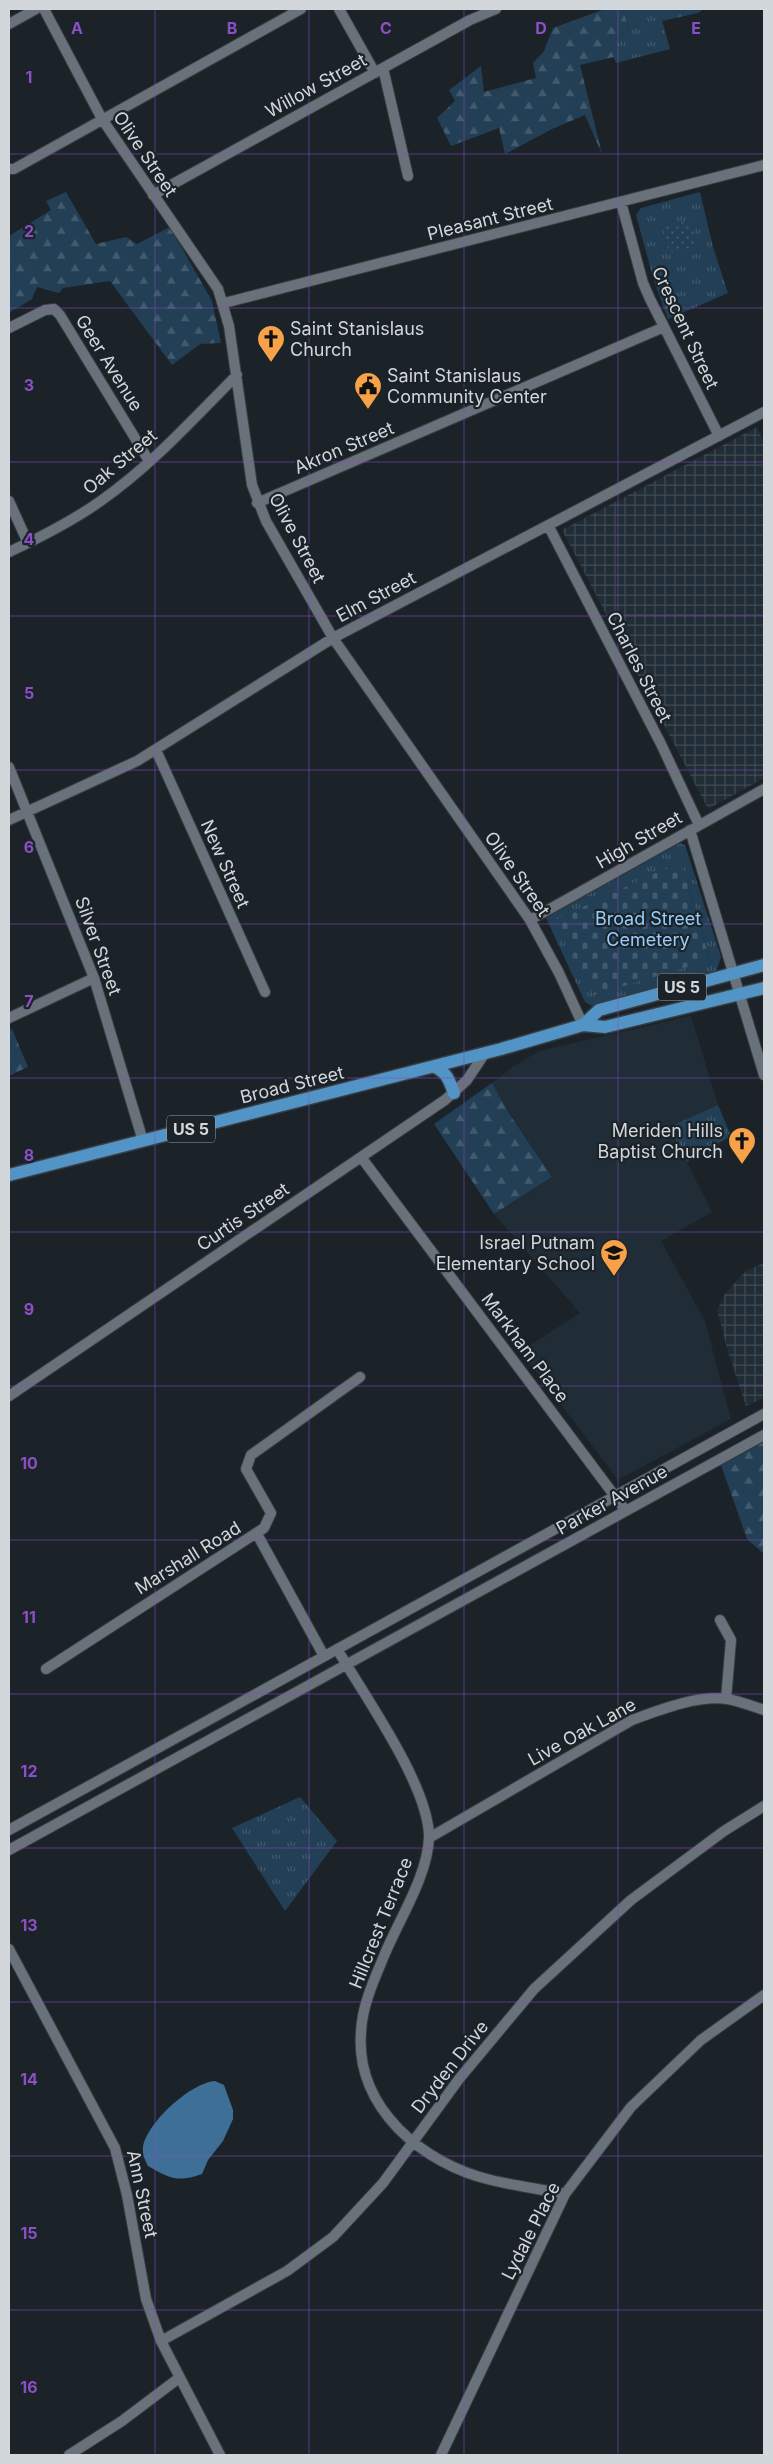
<svg xmlns="http://www.w3.org/2000/svg" width="773" height="2464" viewBox="0 0 773 2464" font-family="Inter,sans-serif">
<style>
.built{fill:#202c36}
.industrial{fill:url(#industrial-grid)}
.grass{fill:url(#grass-tufts);fill-rule:evenodd}
.forest{fill:url(#forest-firs)}
.cemetery{fill:url(#cemetery-stones)}
.park{fill:url(#park-dots)}
.water{fill:#3e6f96}
.lines{fill:none;stroke-linecap:round;stroke-linejoin:round}
.minor-casing{stroke:#373d41;stroke-width:12}
.major-casing{stroke:#373d41;stroke-width:15}
.minor{stroke:#69727a;stroke-width:10}
.major{stroke:#5194c5;stroke-width:12}
.grid{fill:none;stroke:#8c4ec5;stroke-width:1;stroke-opacity:0.55}
.labels{text-anchor:middle;stroke-width:4.5;stroke-linejoin:round;paint-order:stroke}
.shield{fill:#1b2329;stroke:#9ba1a6;stroke-width:1}
.shield-label{font-size:16px;font-weight:bold;fill:#d2d7db}
.street-label{font-size:18px;fill:#d2d7db;stroke:#1b2329}
.poi-label{font-size:18px;fill:#d2d7db;stroke:#1b2329;text-anchor:start}
.park-label{font-size:18px;fill:#95cefe;stroke:#1b2329}
.grid-label{font-size:16px;text-anchor:middle;font-weight:bold;fill:#8c4ec5;stroke:#1b2329;stroke-width:4.5;stroke-linejoin:round;paint-order:stroke}
</style>
<defs>
<pattern id="industrial-grid" width="8" height="8" patternUnits="userSpaceOnUse" patternTransform="scale(1.25)"><rect width="8" height="8" fill="#202c36"/><path d="M0 4h8M4 0v8" fill="none" stroke="#404a52"/></pattern>
<pattern id="grass-tufts" width="24" height="20" patternUnits="userSpaceOnUse" patternTransform="scale(1.25)"><rect width="24" height="20" fill="#223f55"/><path d="M3 7l-1-3M5 7V3M7 7l1-3M15 17l-1-3M17 17v-4M19 17l1-3" fill="none" stroke="#415a6d"/></pattern>
<pattern id="forest-firs" width="22" height="20" patternUnits="userSpaceOnUse" patternTransform="scale(1.25)"><rect width="22" height="20" fill="#223f55"/><path d="M5 1l3.5 6h-7zM16 11l3.5 6h-7z" fill="#415a6d"/></pattern>
<pattern id="cemetery-stones" width="16" height="16" patternUnits="userSpaceOnUse" patternTransform="scale(1.25)"><rect width="16" height="16" fill="#223f55"/><path d="M2 7V4a2 2 0 0 1 4 0v3zM10 15v-3a2 2 0 0 1 4 0v3z" fill="#415a6d"/></pattern>
<pattern id="park-dots" width="8" height="8" patternUnits="userSpaceOnUse" patternTransform="scale(1.25)"><rect width="8" height="8" fill="#223f55"/><path d="M2 2h.1M6 6h.1" fill="none" stroke="#415a6d" stroke-width="1.8" stroke-linecap="round"/></pattern>
</defs>
<rect width="100%" height="100%" fill="#1b2329"/>
<path class="built" d="M691 1016 718 1105 669 1127 712 1212 661 1241 705 1321 731 1419 618 1480 521 1351 580 1313 494 1214 552 1177 510 1115 492 1083 514 1066 539 1051Z"/>
<path class="industrial" d="M757 427 764 443V778L708 809 562 530Z
M764 1263V1398L746 1406 728 1352 717 1310 725 1294 746 1271Z"/>
<path class="grass" d="M622 9H659L670 49 616 63 609 44 629 28Z
M700 192 713 247 728 293 668 319 654 281 636 215 641 208Z
M680 843 685 845 721 957 716 972 596 1005 592 1006 585 1002 546 918ZM681 861 710 960 556 920Z
M718 1105 731 1136 687 1162 669 1127Z
M300 1797 337 1841 285 1911 232 1828Z"/>
<path class="forest" d="M605 9H622L629 28 609 44 614 57 580 65 602 154 585 115 552 129 505 154 499 128 451 146 437 118 455 101 449 90 481 66 484 92 536 78 533 63 544 51 553 28Z
M659 9H703L698 13 662 21Z
M66 192 96 244 126 237 137 244 170 227 212 301 221 343 200 344 172 365 110 281 63 288 59 293 37 287 32 299 9 313V236L51 210 46 201Z
M12 1029 28 1067 9 1076V1031Z
M492 1083 510 1115 552 1177 494 1214 434 1124Z
M764 1442V1441V1554L747 1539 721 1465Z"/>
<path class="cemetery" d="M681 861 710 960 594 995 555 920Z"/>
<path class="park" d="M691 220 697 246 669 253 662 227Z"/>
<path class="water" d="M215 2081 224 2085 233 2110V2119L223 2141 208 2160 202 2174C178 2183 169 2178 148 2166 145 2160 142 2154 143 2147 147 2123 190 2083 215 2081Z"/>
<g class="lines">
<defs>
<path id="minor" d="M44 9 102 119 218 289 229 326 252 485 266 521 333 638 530 920 559 973 583 1025
M339 9 375 73
M9 24 36 9
M383 68 408 176
M9 169H14L301 9
M153 195 470 20 496 9
M621 202 643 283 650 299 719 436
M224 303 764 165
M9 328 45 310 54 309 60 315 149 461
M9 501 28 543
M257 503 664 327
M548 525 661 744 699 825
M9 552C41 537 73 521 102 500 152 465 194 418 237 375
M156 750 265 992
M9 767 94 978 143 1141
M9 820 137 761 333 638 764 412
M690 830 764 1075
M530 920 764 789
M9 1018 94 978
M361 1157 626 1511
M9 1396 445 1100 467 1080 485 1053
M257 1534 324 1656
M720 1620 731 1640 726 1699
M337 1649C364 1695 429 1786 429 1837 428 1876 398 1921 384 1956 374 1980 362 2006 361 2032 355 2108 423 2164 491 2180 515 2186 541 2189 565 2194
M46 1669 264 1528 271 1513 246 1469 251 1455 360 1377
M9 1830 764 1414
M429 1838 632 1720C659 1710 697 1695 727 1699 739 1701 752 1706 764 1710
M9 1850 764 1435
M9 1949 115 2148 127 2195 146 2299 161 2341 220 2455
M161 2341 287 2271 333 2237 383 2183 459 2079 534 1989 631 1900 724 1831 764 1806
M69 2455 122 2421 179 2378
M441 2455 565 2194 631 2107 701 2040 764 1995"/>
<path id="major" d="M583 1025 599 1010 764 965
M434 1067C447 1072 449 1080 454 1093
M9 1175 501 1049 583 1025 605 1027 764 988"/>
</defs>
<use href="#minor" class="minor-casing"/>
<use href="#major" class="major-casing"/>
<use href="#minor" class="minor"/>
<use href="#major" class="major"/>
</g>
<path class="grid" d="M155 9V2455M309 9V2455M464 9V2455M618 9V2455M9 154H764M9 308H764M9 462H764M9 616H764M9 770H764M9 924H764M9 1078H764M9 1232H764M9 1386H764M9 1540H764M9 1694H764M9 1848H764M9 2002H764M9 2156H764M9 2310H764"/>
<defs>
<symbol id="church-pin" viewBox="-11 -11 22 30"><path d="M0 17L-7.5 6A9.5 9.5 0 1 1 7.5 6Z" fill="#f7a248" stroke="#1b2329"/><path d="M-1.2-6h2.4v3.5h3.3v2.4h-3.3V6h-2.4V-.1h-3.3v-2.4h3.3Z" fill="#111"/></symbol>
<symbol id="civic-pin" viewBox="-11 -11 22 30"><path d="M0 17L-7.5 6A9.5 9.5 0 1 1 7.5 6Z" fill="#f7a248" stroke="#1b2329"/><path d="M-.6-6.5H3V-4.5H.6V-3L4-1V1h2V6H-6V1h2V-1L-.6-3ZM-1.2 2.5V6h2.4V2.5Z" fill="#111"/></symbol>
<symbol id="school-pin" viewBox="-11 -11 22 30"><path d="M0 17L-7.5 6A9.5 9.5 0 1 1 7.5 6Z" fill="#f7a248" stroke="#1b2329"/><path d="M0-5L7-2L0 1L-7-2ZM-4 1L0 2.5L4 1V4Q0 6-4 4Z" fill="#111"/></symbol>
</defs>
<g fill-rule="evenodd">
<use href="#church-pin" x="255" y="323" width="32" height="43"/>
<use href="#civic-pin" x="352" y="370" width="32" height="43"/>
<use href="#church-pin" x="726" y="1125" width="32" height="43"/>
<use href="#school-pin" x="598" y="1237" width="32" height="43"/>
</g>
<g class="labels">
<g class="shield">
<rect x="658" y="973.5" width="48" height="27" rx="4"/>
<rect x="167" y="1115.5" width="48" height="27" rx="4"/>
</g>
<g class="shield-label">
<text x="682" y="993">US 5</text>
<text x="191" y="1135">US 5</text>
</g>
<g class="street-label">
<text transform="translate(316 86) rotate(-29)" y="6">Willow Street</text>
<text transform="translate(145 154) rotate(56)" y="6">Olive Street</text>
<text transform="translate(490 219) rotate(-14)" y="6">Pleasant Street</text>
<text transform="translate(685 328) rotate(65)" y="6">Crescent Street</text>
<text transform="translate(109 363) rotate(58)" y="6">Geer Avenue</text>
<text transform="translate(344 448) rotate(-23)" y="6">Akron Street</text>
<text transform="translate(120 462) rotate(-40)" y="6">Oak Street</text>
<text transform="translate(297 538) rotate(62)" y="6">Olive Street</text>
<text transform="translate(376 597) rotate(-28)" y="6">Elm Street</text>
<text transform="translate(639 667) rotate(63)" y="6">Charles Street</text>
<text transform="translate(639 840) rotate(-30)" y="6">High Street</text>
<text transform="translate(225 864) rotate(66)" y="6">New Street</text>
<text transform="translate(517 874) rotate(55)" y="6">Olive Street</text>
<text transform="translate(98 946) rotate(70)" y="6">Silver Street</text>
<text transform="translate(292 1085) rotate(-14)" y="6">Broad Street</text>
<text transform="translate(243 1217) rotate(-34)" y="6">Curtis Street</text>
<text transform="translate(525 1348) rotate(53)" y="6">Markham Place</text>
<text transform="translate(612 1500) rotate(-29)" y="6">Parker Avenue</text>
<text transform="translate(188 1558) rotate(-32)" y="6">Marshall Road</text>
<text transform="translate(582 1732) rotate(-29)" y="6">Live Oak Lane</text>
<text transform="translate(381 1923) rotate(-68)" y="6">Hillcrest Terrace</text>
<text transform="translate(450 2067) rotate(-52)" y="6">Dryden Drive</text>
<text transform="translate(142 2194) rotate(78)" y="6">Ann Street</text>
<text transform="translate(531 2231) rotate(-63)" y="6">Lydale Place</text>
</g>
<g class="poi-label">
<text x="290" y="335">Saint Stanislaus<tspan x="290" dy="21">Church</tspan></text>
<text x="387" y="382">Saint Stanislaus<tspan x="387" dy="21">Community Center</tspan></text>
<text x="723" y="1137" text-anchor="end">Meriden Hills<tspan x="723" dy="21">Baptist Church</tspan></text>
<text x="595" y="1249" text-anchor="end">Israel Putnam<tspan x="595" dy="21">Elementary School</tspan></text>
</g>
<g class="park-label">
<text x="648" y="925">Broad Street<tspan x="648" dy="21">Cemetery</tspan></text>
</g>
</g>
<g class="grid-label">
<text x="77" y="34">A</text>
<text x="232" y="34">B</text>
<text x="386" y="34">C</text>
<text x="541" y="34">D</text>
<text x="696" y="34">E</text>
<text x="29" y="83">1</text>
<text x="29" y="237">2</text>
<text x="29" y="391">3</text>
<text x="29" y="545">4</text>
<text x="29" y="699">5</text>
<text x="29" y="853">6</text>
<text x="29" y="1007">7</text>
<text x="29" y="1161">8</text>
<text x="29" y="1315">9</text>
<text x="29" y="1469">10</text>
<text x="29" y="1623">11</text>
<text x="29" y="1777">12</text>
<text x="29" y="1931">13</text>
<text x="29" y="2085">14</text>
<text x="29" y="2239">15</text>
<text x="29" y="2393">16</text>
</g>
<rect width="773" height="2464" fill="none" stroke="#d2d7db" stroke-width="20"/>
</svg>
